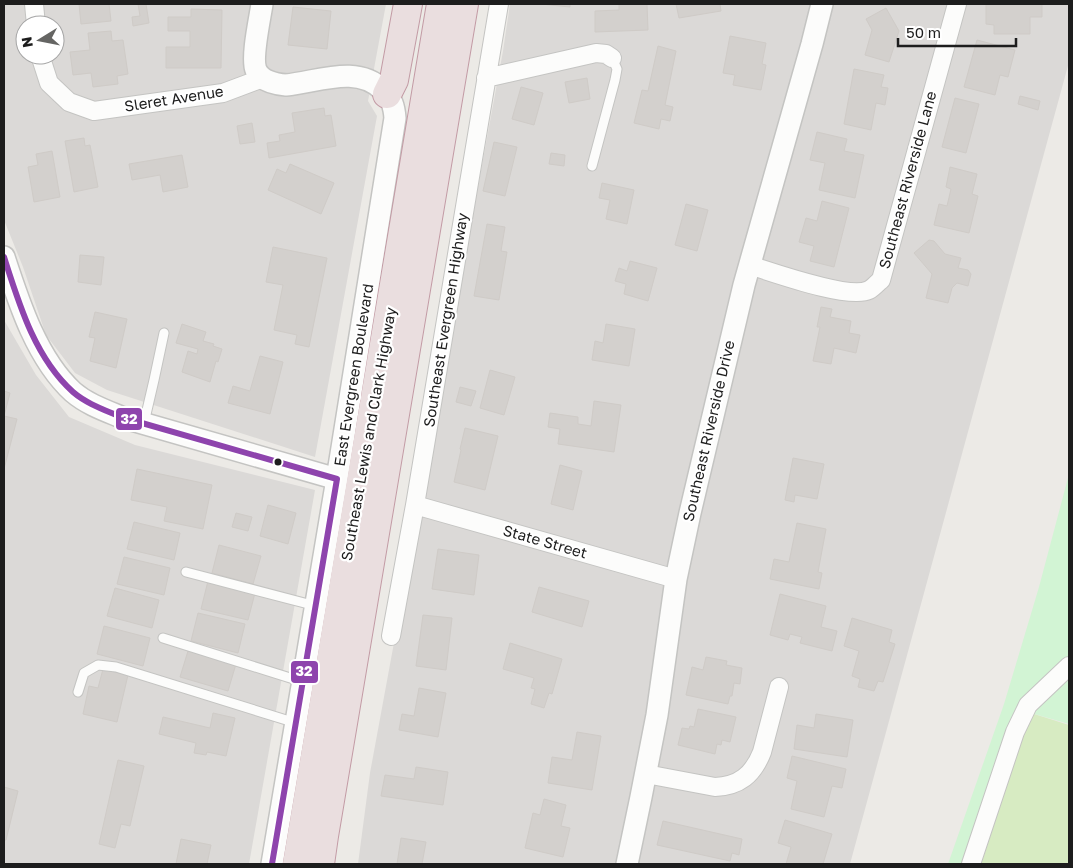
<svg xmlns="http://www.w3.org/2000/svg" width="1073" height="868" viewBox="0 0 1073 868" font-family="'Golos Text',sans-serif">
<style>
.residential{fill:#dbd9d7;fill-rule:evenodd}
.grass{fill:#d7ebc2}
.park{fill:#d2f4d4}
.building{fill:#d3d0cd;stroke:#cfcbc7}
.lines{fill:none;stroke-linecap:round;stroke-linejoin:round}
.service-casing{stroke:#c4c4c2;stroke-width:11}
.minor-casing{stroke:#c4c4c2;stroke-width:20}
.tertiary-casing{stroke:#c4c4c2;stroke-width:24}
.motorway-casing{stroke:#c39ba5;stroke-width:30}
.service{stroke:#fcfcfb;stroke-width:9}
.minor{stroke:#fcfcfb;stroke-width:18}
.tertiary{stroke:#fcfcfb;stroke-width:21}
.motorway{stroke:#eadedf;stroke-width:28}
.bus-1-casing{stroke:#fff;stroke-width:10}
.bus-1{stroke:#8e44ad;stroke-width:6}
.bus-dot{fill:#1d1d1d;stroke:#fff;stroke-width:2}
.labels{text-anchor:middle;stroke-width:4.5;stroke-linejoin:round;paint-order:stroke}
.street-label{font-size:15px;fill:#1d1d1d;stroke:#fff}
.line-badge{stroke:#fff;stroke-width:2}
.badge-label{font-size:14px;text-anchor:middle;font-weight:bold;fill:#fff}
</style>
<rect width="100%" height="100%" fill="#eceae6"/>
<path class="residential" d="M4 4H386L368 101 377 116 315 457 107 390 75 373 46 335 23 267 4 220ZM25 25H55V55H25Z
M510 4H1069V62L850 864H358L370 773 503 51Z
M4 320 36 375 69 417 135 445 315 490 249 864H4Z"/>
<path class="grass" d="M1031 713 1069 725V864H981Z"/>
<path class="park" d="M1069 474V724L1031 713 981 864H948L1004 704 1039 587Z"/>
<path class="building" d="M79 4H109L111 21 81 24Z
M138 4H146L149 23 133 26 132 17 140 16Z
M541 4H570V7Z
M619 4H647L648 30 595 32V11L619 10Z
M676 4H720L721 11 679 18Z
M986 4H1042V17H1030V34H994V25L986 24Z
M293 7 331 11 327 49 288 45Z
M886 8 899 31 889 62 865 55 872 30 866 19Z
M191 9 222 10 221 68H166V47H190V31H168V17H191Z
M111 31 112 41 123 40 128 74 117 76 118 84 93 87 91 73 73 75 70 52 90 50 88 33Z
M730 36 766 43 762 64 766 65 761 90 733 85 735 75 723 73Z
M977 40 1015 50 1008 77 1000 75 995 95 964 87Z
M658 46 676 51 665 105 673 107 670 121 661 119 659 129 634 123 642 90 648 91Z
M854 69 884 75 881 87 888 88 885 105 876 103 871 130 844 124Z
M587 78 590 99 569 103 565 82Z
M521 87 543 93 534 125 512 119Z
M1020 96 1040 101 1038 110 1018 104Z
M955 98 979 104 966 153 942 147Z
M324 108 325 116 331 115 336 146 269 158 267 143 280 141 279 135 295 132 292 113Z
M252 123 255 142 240 144 237 126Z
M817 132 847 139 844 151 864 155 855 198 819 190 825 163 810 160Z
M84 138 85 146 90 145 98 187 74 192 65 141Z
M494 142 517 147 505 196 483 191Z
M52 151 60 197 34 202 28 167 38 165 36 154Z
M551 153 565 155 564 166 549 164Z
M182 155 188 187 163 192 160 175 132 180 129 164Z
M290 164 334 183 321 214 268 190 277 169 286 173Z
M950 167 977 174 972 194 978 196 969 233 934 225 939 204 947 206 951 189 946 187Z
M602 183 634 190 627 224 606 219 610 200 599 198Z
M822 201 849 208 834 267 810 261 814 246 799 242 806 218 817 221Z
M686 204 708 210 697 251 675 245Z
M487 224 505 227 501 251 507 252 499 300 474 296Z
M929 240 934 241 945 254 961 258 958 268 968 270 971 274 968 286 957 283 952 288 948 303 926 298 932 274 914 253Z
M273 247 327 258 309 347 295 344 297 335 274 330 283 285 266 282Z
M80 255 104 257 101 285 78 282Z
M630 261 657 268 648 301 624 294 626 284 615 281 619 268 627 271Z
M821 307 832 309 830 317 851 321 849 333 860 335 856 353 834 348 831 364 813 361 820 327H817Z
M95 312 127 319 116 368 90 361 95 338 89 337Z
M182 324 206 332 203 341 214 344 213 346 222 349 218 362 216 361 210 382 182 372 188 351 197 354 198 349 176 343Z
M606 324 635 329 629 366 592 360 595 341 603 343Z
M260 356 283 362 270 414 228 403 233 386 250 391Z
M490 370 515 377 504 415 480 408Z
M460 387 476 391 471 406 456 402Z
M4 391 10 393 4 416 17 419 4 469Z
M594 401 621 405 614 452 558 444 560 429 548 427 550 413 578 417V424L591 426Z
M465 428 498 436 485 490 454 482 461 450 460 449Z
M793 458 824 464 817 499 795 495 794 502 785 500Z
M560 465 582 471 573 510 551 504Z
M137 469 212 485 203 529 164 521 167 507 131 500Z
M268 505 296 513 288 544 260 536Z
M236 513 252 517 248 531 232 527Z
M134 522 180 533 174 560 127 549Z
M797 523 826 529 818 572 822 573 819 589 770 579 774 559 789 562Z
M219 545 261 556 253 584 212 573Z
M438 549 479 555 474 595 432 589Z
M124 557 170 568 164 595 117 584Z
M208 581 255 593 248 620 201 609Z
M539 587 589 601 582 627 532 612Z
M115 588 159 600 152 628 107 616Z
M780 594 826 606 821 627 837 631 832 651 800 643 802 637 790 634 788 640 770 635Z
M198 613 245 624 238 653 191 641Z
M423 615 452 618 446 670 416 666Z
M852 618 892 630 889 642 895 644 883 682 878 681 874 691 858 687 860 679 852 676 859 651 844 646Z
M104 626 150 638 143 666 97 654Z
M510 643 562 659 552 694 549 693 544 708 531 704 535 689 531 688 534 678 503 669Z
M188 651 236 664 228 691 180 677Z
M706 657 727 661 726 665 742 668 740 684 734 683 732 696H730L728 704 686 695 692 667 703 670Z
M103 669 128 675 117 722 83 714 89 686 98 688Z
M419 688 446 693 438 737 399 730 402 714 414 716Z
M698 709 736 717 730 742 722 740 721 745 717 744 715 754 678 745 682 728 689 729 690 726 694 727Z
M213 713 235 718 226 756 207 752 206 755 194 753 196 743 159 734 163 717 210 728Z
M816 714 853 720 847 757 794 749 797 725 814 728Z
M577 732 601 736 592 790 548 783 552 757 572 760Z
M792 756 846 769 842 788 832 786 824 817 791 809 797 781 787 778Z
M118 760 144 766 130 826 121 824 115 848 99 844Z
M416 767 448 772 443 805 381 796 385 775 414 779Z
M4 787 18 791 6 840H4Z
M544 799 566 805 561 826 570 828 563 857 525 848 533 813 540 815Z
M785 820 832 834 823 864H786L791 847 778 843Z
M663 821 742 839 739 855 732 853 730 861 657 845Z
M401 838 426 842 422 864H397Z
M181 839 211 845 207 864H176Z"/>
<g class="lines">
<defs>
<path id="service" d="M592 166 615 80 617 69 612 58
M144 423 154 380 164 333
M186 572 316 606
M163 638 303 682
M78 692 84 673 98 665 116 667 296 723"/>
<path id="minor" d="M34 4 36 25
M40 55 49 83 69 102 94 111 223 93 263 78
M486 78 596 53 606 54 612 58
M749 265C772 272 849 300 869 290 873 288 877 283 881 280L957 4
M415 505 676 579
M391 636 415 505 499 4
M646 774 715 787C739 786 753 775 762 752L779 687
M971 864 1015 732 1028 705 1069 666"/>
<path id="tertiary" d="M262 4C260 18 251 58 256 70 261 81 275 84 286 85 318 82 357 64 383 90 392 99 394 106 395 118L337 479 272 864
M4 257C19 303 37 359 73 392 87 404 104 410 121 417L337 479
M627 864 641 797 657 715 676 579 690 513 744 285 812 44 822 4"/>
<path id="motorway" d="M387 94 394 80 408 4
M297 864 441 4
M320 864 324 836 464 4"/>
</defs>
<use href="#service" class="service-casing"/>
<use href="#minor" class="minor-casing"/>
<use href="#tertiary" class="tertiary-casing"/>
<use href="#motorway" class="motorway-casing"/>
<use href="#service" class="service"/>
<use href="#minor" class="minor"/>
<use href="#tertiary" class="tertiary"/>
<use href="#motorway" class="motorway"/>
<defs>
<path id="bus-1" d="M4 257C19 304 35 358 73 392 87 404 105 410 121 417L337 479
M272 864 337 479"/>
</defs>
<use href="#bus-1" class="bus-1-casing"/>
<use href="#bus-1" class="bus-1"/>
</g>
<circle class="bus-dot" cx="278" cy="462" r="4.5"/>
<g class="labels">
<g class="street-label">
<text transform="translate(174 99) rotate(-9)" y="5">Sleret Avenue</text>
<text transform="translate(908 180) rotate(-75)" y="5">Southeast Riverside Lane</text>
<text transform="translate(446 320) rotate(-81)" y="5">Southeast Evergreen Highway</text>
<text transform="translate(354 375) rotate(-81)" y="5">East Evergreen Boulevard</text>
<text transform="translate(709 431) rotate(-77)" y="5">Southeast Riverside Drive</text>
<text transform="translate(369 434) rotate(-80)" y="5">Southeast Lewis and Clark Highway</text>
<text transform="translate(545 542) rotate(16)" y="5">State Street</text>
</g>
</g>
<g class="line-badge">
<rect x="115" y="407" width="28" height="24" rx="5" fill="#8e44ad"/>
<rect x="290" y="660" width="29" height="24" rx="5" fill="#8e44ad"/>
</g>
<g class="badge-label">
<text x="129" y="424">32</text>
<text x="304" y="676">32</text>
</g>
<rect width="1073" height="868" fill="none" stroke="#1d1d1d" stroke-width="10"/>
<g transform="translate(40 40) rotate(260)"><circle r="24" fill="#ffffff" stroke="#a5a5a5"/>
<path d="M0-4L9 19L0 12L-9 19Z" fill="#656563"/>
<text y="-8" font-size="14" font-weight="bold" text-anchor="middle" fill="#1d1d1d">N</text>
</g>
<path d="M898 38v8h118v-8" fill="none" stroke="#1d1d1d" stroke-width="2.5"/>
<text x="906" y="38" font-size="15" fill="#1d1d1d" stroke="#ffffff" stroke-width="4" paint-order="stroke">50 m</text>
</svg>
